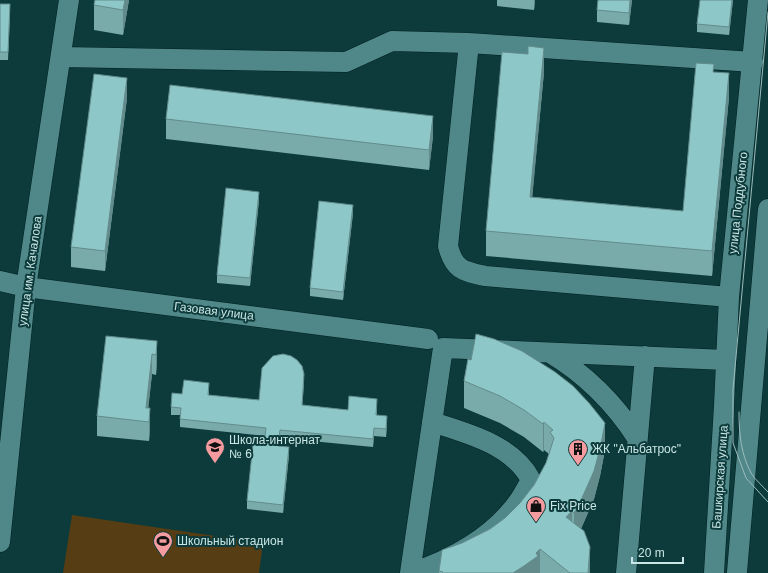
<svg xmlns="http://www.w3.org/2000/svg" width="768" height="573" viewBox="0 0 768 573" font-family="Arial,sans-serif">
<style>
.green{fill:#563d14}
.lines{fill:none;stroke-linecap:round;stroke-linejoin:round}
.minor-casing{stroke:#022020;stroke-width:21}
.minor{stroke:#508889;stroke-width:20}
.tram{stroke:#9cbcbc;stroke-width:1}
.wall{fill:#79abab}
.shaded-wall{fill:#638b8b}
.building{fill:#8dc7c7;stroke:#638b8b}
.labels{text-anchor:middle;stroke-width:4;stroke-linejoin:round;paint-order:stroke}
.street-label{font-size:12px;fill:#c9e5e5;stroke:#0d3b3b}
.poi-label{font-size:12px;fill:#c9e5e5;stroke:#0d3b3b;text-anchor:start}
</style>
<rect width="100%" height="100%" fill="#0d3b3b"/>
<path class="green" d="M72 515 263 543 259 573H63Z"/>
<g class="lines">
<defs>
<path id="minor" d="M469 43 448 246C454 270 463 271 485 276L729 297
M61 57 346 62 392 41 469 43 753 62
M0 281 26 287 428 339
M550 353C585 374 615 404 637 438
M0 542 26 287 69 0
M737 572 768 209
M410 573 443 348 726 360
M411 573C452 560 495 536 520 499 524 493 527 487 531 480 513 445 467 433 432 422
M626 573 645 356
M714 573 724 406 729 297 758 0"/>
</defs>
<use href="#minor" class="minor-casing"/>
<use href="#minor" class="minor"/>
<path class="tram" d="M768 12 733 389V443L746 478 768 502
M739 412C739 434 741 454 751 473 755 480 763 486 768 492"/>
</g>
<path class="wall" d="M95 0H129L123 35 94 30V5Z
M497 0H535L534 10 497 6Z
M632 0 629 25 597 22V10Z
M733 0 729 35 697 32V24Z
M0 4 10 12 8 60H0Z
M544 72 532 197 683 211 714 72 729 97 712 276 486 256V231Z
M127 98 105 271 71 267V247Z
M166 119 433 136 429 170 166 139Z
M259 200 250 286 217 283V275Z
M353 213 343 300 310 296V288Z
M157 341V361L156 375 152 374 148 408 150 428 149 441 97 436V416Z
M468 359 605 450 600 476 594 499 581 529 590 573H439V571L462 543 490 529 505 518 520 503 534 485 546 463 549 454 544 450 543 452 524 437 500 423 464 408V381Z
M304 382 302 405 348 410 377 407V415L387 424 386 437 374 436 373 447 280 438 279 446 289 455 283 513 247 509V501L264 445 265 436 180 427V415H171V407L182 394 209 391V395L259 400Z"/>
<path class="shaded-wall" d="M125 0H129L123 35V10Z
M534 0H535L534 10Z
M630 0H632L629 25V13Z
M732 0H733L729 35V27Z
M544 48V72L530 222V197Z
M729 73V97L712 276V251Z
M127 78V98L105 271V251Z
M433 116V136L429 170V150Z
M259 192V200L250 286V278Z
M353 205V213L343 300V292Z
M157 341V361L156 375V355Z
M152 354V374L147 421 146 408Z
M304 374V382L302 413V405Z
M377 399V407L376 423V415Z
M150 408V428L149 441V422Z
M387 416V424L386 437V429Z
M544 422V450L543 452V424Z
M605 423V450L600 476 594 499 582 526 574 540V513Z
M374 428V436L373 447V439Z
M280 430V438L278 454V446Z
M289 447V455L283 513V505Z
M572 511V538L566 517Z
M590 547V573H588Z
M540 549V573H513L536 553Z"/>
<path class="building" d="M95 0H125L123 10 94 5Z
M598 0H630L629 13 597 10Z
M700 0H732L729 27 697 24Z
M0 4H10L8 52H0Z
M528 46 544 48 530 197 683 211 696 63 714 64 713 72 729 73 712 251 486 231 502 52 528 54Z
M94 74 127 78 105 251 71 247Z
M170 85 433 116 429 150 166 119Z
M226 188 259 192 250 278 217 275Z
M319 201 353 205 343 292 310 288Z
M476 334 494 339 522 351 555 372 573 386 589 403 605 423 600 449 594 471 582 498 574 513 572 511 566 517 584 531 590 547 588 573H570L540 549 536 553 538 556 524 566 513 573H442L443 572 439 571 442 550 462 543 490 529 505 518 520 503 534 485 546 463 554 438 550 432 553 430 544 422 543 424 524 410 500 396 464 381 468 359 471 360Z
M106 336 157 341 156 355 152 354 146 408H150L149 422 97 416Z
M283 354 291 356 297 360 302 366 304 374 302 405 348 410 349 396 377 399 376 415 387 416 386 429 374 428 373 439 280 430 278 446 289 447 283 505 247 501 253 444 264 445 266 428 180 419 181 408 171 407 172 393 182 394 184 380 209 383 208 395 259 400 262 368 273 356Z"/>
<defs>
<symbol id="school-pin" viewBox="-11 -11 22 30"><path d="M0 17L-7.5 6A9.5 9.5 0 1 1 7.5 6Z" fill="#f49b9f" stroke="#0d3b3b"/><path d="M0-5L7-2L0 1L-7-2ZM-4 1L0 2.5L4 1V4Q0 6-4 4Z" fill="#111"/></symbol>
<symbol id="building-pin" viewBox="-11 -11 22 30"><path d="M0 17L-7.5 6A9.5 9.5 0 1 1 7.5 6Z" fill="#f49b9f" stroke="#0d3b3b"/><path d="M-4-6H4V6H1V3H-1V6H-4ZM-2.5-4.3h1.7v1.8h-1.7ZM.8-4.3h1.7v1.8H.8ZM-2.5-1h1.7V.8h-1.7ZM.8-1h1.7V.8H.8Z" fill="#111"/></symbol>
<symbol id="shop-pin" viewBox="-11 -11 22 30"><path d="M0 17L-7.5 6A9.5 9.5 0 1 1 7.5 6Z" fill="#f49b9f" stroke="#0d3b3b"/><path d="M-5-2.5h2.3a2.7 3.5 0 0 1 5.4 0H5L5.5 6h-11ZM-1.5-2.5h3a1.5 2.3 0 0 0-3 0Z" fill="#111"/></symbol>
<symbol id="stadium-pin" viewBox="-11 -11 22 30"><path d="M0 17L-7.5 6A9.5 9.5 0 1 1 7.5 6Z" fill="#f49b9f" stroke="#0d3b3b"/><path d="M0-5a6.5 5 0 1 0 0 10a6.5 5 0 1 0 0-10ZM-3.5-1.8h7v3.6h-7Z" fill="#111"/></symbol>
</defs>
<g fill-rule="evenodd">
<use href="#school-pin" x="204" y="436" width="22" height="30"/>
<use href="#building-pin" x="567" y="438" width="22" height="30"/>
<use href="#shop-pin" x="525" y="495" width="22" height="30"/>
<use href="#stadium-pin" x="152" y="530" width="22" height="30"/>
</g>
<g class="labels">
<g class="street-label">
<text transform="translate(738 203) rotate(-84)" y="4">улица Поддубного</text>
<text transform="translate(30 271) rotate(-82)" y="4">улица им. Качалова</text>
<text transform="translate(214 311) rotate(7)" y="4">Газовая улица</text>
<text transform="translate(720 477) rotate(-86)" y="4">Башкирская улица</text>
</g>
<g class="poi-label">
<text x="229" y="444">Школа-интернат<tspan x="229" dy="14">№ 6</tspan></text>
<text x="592" y="453">ЖК "Альбатрос"</text>
<text x="550" y="510">Fix Price</text>
<text x="177" y="545">Школьный стадион</text>
</g>
</g>
<path d="M632 557v6h51v-6" fill="none" stroke="#c9e5e5" stroke-width="2"/>
<text x="638" y="557" font-size="12" fill="#c9e5e5" stroke="#0d3b3b" stroke-width="3" paint-order="stroke">20 m</text>
</svg>
